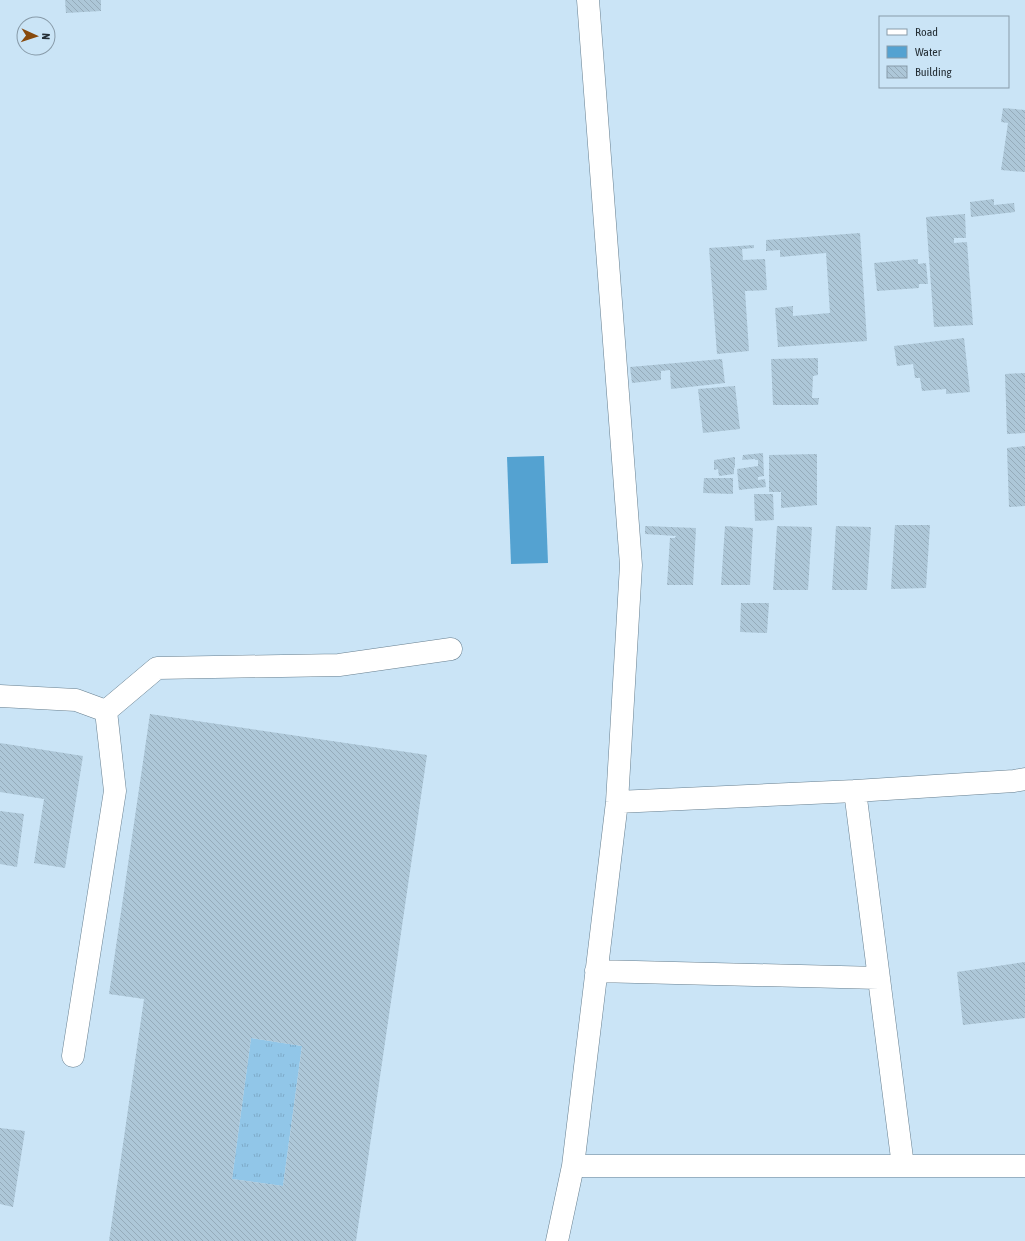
<svg xmlns="http://www.w3.org/2000/svg" width="1025" height="1241" viewBox="0 0 1025 1241" font-family="'Asap Condensed',sans-serif">
<style>
.grass{fill:url(#grass-tufts)}
.water{fill:#54a2d1}
.building{fill:url(#building-back-hatch);fill-rule:evenodd}
.lines{fill:none;stroke-linecap:round;stroke-linejoin:round}
.minor-casing{stroke:#677f8f;stroke-width:23}
.minor{stroke:#fff;stroke-width:22}
</style>
<defs>
<pattern id="grass-tufts" width="24" height="20" patternUnits="userSpaceOnUse"><rect width="24" height="20" fill="#91c6e8"/><path d="M3 7l-1-3M5 7V3M7 7l1-3M15 17l-1-3M17 17v-4M19 17l1-3" fill="none" stroke="#7daac8"/></pattern>
<pattern id="building-back-hatch" width="6" height="6" patternUnits="userSpaceOnUse"><rect width="6" height="6" fill="#adc7d8"/><path d="M-1 5l2 2M0 0l6 6M5-1l2 2" fill="none" stroke="#95abba"/></pattern>
</defs>
<rect width="100%" height="100%" fill="#cae4f6"/>
<path class="grass" d="M251 1038 302 1046 283 1186 232 1179Z"/>
<path class="water" d="M544 456 548 563 511 564 507 457Z"/>
<path class="building" d="M65 0H101V11L66 13Z
M1003 108 1025 110V172L1001 170 1008 123 1001 122Z
M994 199V205L1014 203 1015 212 971 217 970 202Z
M965 214 966 238H954V243L967 242 973 325 934 327 926 217Z
M860 233 867 341 778 347 775 308 793 306V316L830 313 826 253 780 257V250L766 251V240Z
M754 245V248L742 249 743 260 765 259 767 290 745 291 749 351 717 354 709 248Z
M918 259V264L926 263 928 284H919V288L877 291 874 263Z
M964 338 970 392 946 394V389L922 391 920 378H915L913 364 897 366 894 346Z
M818 358V375L813 376 812 398H819L818 405H773L771 359Z
M722 359 725 383 671 389 670 370 661 371V380L632 383 630 367Z
M1025 373V433L1007 434 1005 374Z
M735 386 740 429 703 433 698 389Z
M1025 446V506L1009 507 1007 448Z
M763 453 764 476 758 477V480L765 479 766 487 739 490 737 469 758 466V460H755V459L742 460 743 455Z
M817 454V505L781 508V492H769V455Z
M735 457V467L734 468V474L719 476 718 469 714 470V460Z
M704 478H733V494L703 493Z
M754 494H773L774 520 755 521Z
M895 525H930L926 588 891 589Z
M645 526 696 528 693 585H667L670 538H675L676 536 645 534Z
M725 526 753 528 750 585H721Z
M777 526 812 527 808 590H773Z
M836 526 871 527 867 590H832Z
M741 603H769L767 633 740 632Z
M150 714 427 755 356 1241H109L144 999 109 994ZM251 1038 302 1046 283 1186 232 1179Z
M0 743 83 756 65 868 34 863 44 799 0 792Z
M0 811 24 814 17 867 0 864Z
M1025 962V1018L963 1025 957 972Z
M0 1128 25 1131 13 1207 0 1204Z"/>
<g class="lines">
<defs>
<path id="minor" d="M0 696 76 700 106 711 115 791 73 1056
M106 711 157 668 339 665 451 649
M855 791 903 1166
M617 802 855 791 1014 781 1025 779
M596 971 879 978
M573 1166H1025
M557 1241 573 1166 617 802 631 565 588 0"/>
</defs>
<use href="#minor" class="minor-casing"/>
<use href="#minor" class="minor"/>
</g>
<rect x="879" y="16" width="130" height="72" fill="#cae4f6" stroke="#889ba9"/>
<rect x="887" y="29" width="20" height="6" fill="#ffffff" stroke="#889ba9"/>
<text x="915" y="36" font-size="12" fill="#242e35">Road</text>
<rect x="887" y="46" width="20" height="12" fill="#54a2d1" stroke="#889ba9"/>
<text x="915" y="56" font-size="12" fill="#242e35">Water</text>
<rect x="887" y="66" width="20" height="12" fill="url(#building-back-hatch)" stroke="#889ba9"/>
<text x="915" y="76" font-size="12" fill="#242e35">Building</text>
<g transform="translate(36 36) rotate(93)"><circle r="19" fill="#cae4f6" stroke="#889ba9"/>
<path d="M0-3L7 15L0 10L-7 15Z" fill="#87490c"/>
<text y="-6" font-size="11" font-weight="bold" text-anchor="middle" fill="#242e35">N</text>
</g>
</svg>
